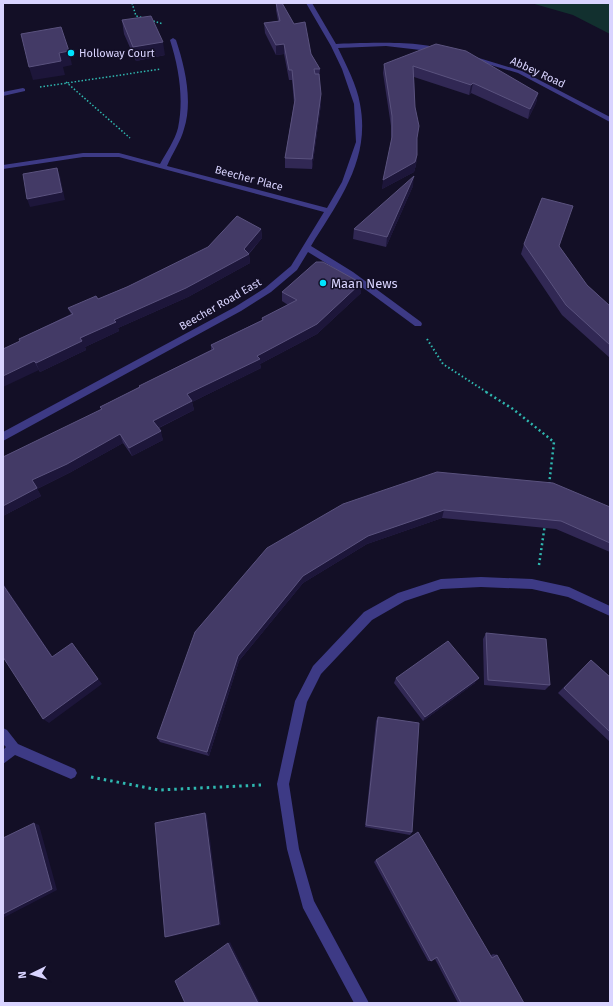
<svg xmlns="http://www.w3.org/2000/svg" width="613" height="1006" viewBox="0 0 613 1006" font-family="'Fira Sans',sans-serif">
<style>
.green{fill:#12302f}
.lines{fill:none;stroke-linecap:round;stroke-linejoin:round}
.path-far3{stroke:#2fb8b0;stroke-width:1.5;stroke-dasharray:1.5 2;stroke-linecap:butt}
.path-far2{stroke:#2fb8b0;stroke-width:2;stroke-dasharray:1.5 2.5;stroke-linecap:butt}
.path-far1{stroke:#2fb8b0;stroke-width:2.5;stroke-dasharray:2 3;stroke-linecap:butt}
.path{stroke:#2fb8b0;stroke-width:3;stroke-dasharray:2.5 4;stroke-linecap:butt}
.minor{fill:#3d3a85;fill-rule:evenodd}
.wall{fill:#312854}
.shaded-wall{fill:#1d163a}
.building{fill:#433a66;stroke:#5a527e}
.poi-dot{fill:#00e5ff;stroke:#130f26;stroke-width:1.5}
.labels{text-anchor:middle;stroke-width:3;stroke-linejoin:round;paint-order:stroke}
.far-poi-label{font-size:11px;fill:#d9d4ff;stroke:#130f26;text-anchor:start}
.far-street-label{font-size:11px;fill:#d9d4ff;stroke:#130f26}
.poi-label{font-size:13px;fill:#d9d4ff;stroke:#130f26;text-anchor:start}
</style>
<rect width="100%" height="100%" fill="#130f26"/>
<path class="green" d="M531 3H610V34L573 15Z"/>
<g class="lines">
<path class="path-far3" d="M132 3 136 16 144 18
M150 20 163 24
M66 82 130 138
M40 87 161 69"/>
<path class="path-far2" d="M427 339 443 364 488 393"/>
<path class="path-far1" d="M486 392 513 409 554 442 549 485
M539 565 545 524"/>
<path class="path" d="M91 777 159 790 261 785"/>
<path class="minor" d="M306 3H312L336 44C355 43 427 40 441 50L438 52 386 46 338 48C346 65 357 85 360 104 371 160 338 202 311 246L353 272 421 322 422 324 421 326H415L347 276 308 252 297 270 271 292 241 311 3 441V432L235 307 265 288 291 266 324 212 119 157H83L3 169V165L83 153H119L160 164C166 153 175 140 178 128 184 99 179 68 170 40L173 38 176 40C185 67 193 101 184 129 181 141 172 154 167 166L327 208 342 182 356 142 354 104 342 69 331 46Z
M469 55 522 71 610 117V122L518 73 467 58 466 57Z
M23 88 25 89V91L3 96V92Z
M481 577 532 579 569 587 610 606V616L568 597 532 589 481 587 441 589 405 601 372 620 321 674 307 702 289 784 299 849 314 901 369 1003H354L303 908 287 849 277 784 295 701 313 666 364 612 398 593 441 579Z
M3 728 7 730 18 744 75 769 77 773 75 777 71 779 15 755 3 764V750L6 747 3 744Z"/>
</g>
<path class="wall" d="M276 3H282L320 69 319 78 321 104 312 169 285 168V158L294 103 292 80H289L284 54 276 55 265 33 264 23 278 21 276 10Z
M122 20 165 55 136 61 124 34Z
M436 44 538 93 536 103 528 119 471 93 469 95 414 77 417 155 416 165 414 172 382 189 391 142V126L383 73 384 64Z
M413 186 386 247 353 239 354 229Z
M261 229 262 238 249 254 250 263 188 297 118 328 119 331 85 347 86 350 40 372 19 339 71 314 68 308 98 299Z
M524 244 559 246 587 285 610 306V358L562 315 521 254Z
M282 292 361 293 317 334 260 364 261 368 192 402 194 410 159 428 163 440 132 456 123 443 71 472 37 489 41 496 3 516 101 409 100 407 139 387V386L211 350V345L262 320V318L288 305 282 301Z
M343 504 610 507V552L556 529 442 518 367 544 303 583 239 661 209 756 160 742 157 738Z
M486 633 550 685 545 690 484 685 483 639Z
M591 660 610 677V742L558 693Z
M396 678 475 683 423 721 394 683Z
M378 717 412 832 410 835 365 827 376 721Z
M376 860 490 956 493 954 497 955 524 1003H458L435 959 431 961H428L374 862Z"/>
<path class="shaded-wall" d="M163 42 165 55 136 61 133 47Z
M284 44V54L276 55V45Z
M69 51 72 65 63 67 65 75 33 80 29 67 59 53Z
M473 83 471 93 469 95 471 85Z
M538 93 536 103 528 119 530 109Z
M321 94V104L312 169V159Z
M417 155 416 165 414 172 382 189 383 180Z
M57 168 60 176 65 200 30 207 27 199Z
M414 176 413 186 386 247 387 237Z
M261 229 262 238 248 254H249L250 263 188 297 118 328 119 331 85 347 86 350 40 372 36 363 244 249Z
M361 283V293L317 334 260 364 261 368 192 402 194 410 156 429 153 421 187 394 257 356Z
M34 361 39 370 3 387V376Z
M161 431 163 440 132 456 129 448Z
M120 434 123 443 71 472 37 489 32 480Z
M37 488 41 496 3 516V506Z
M444 510 442 518 367 544 303 583 239 661 209 756 207 752 238 656 303 576 368 536Z
M3 583 57 663 52 657 3 585Z
M72 643 102 684 49 723 43 719Z
M479 678 475 683 423 721 425 717Z
M205 813 207 815 221 925 169 937H165Z
M34 823 39 825 57 890 3 918V914Z
M230 942 260 1003H258L228 943Z"/>
<path class="building" d="M276 3H282L294 24 305 22 311 54 320 69H314L315 74H319L321 94 312 159 285 158 295 100 292 70H289L284 44 276 45 264 23 280 21Z
M151 16 163 42 133 47 122 20Z
M61 27 69 51 59 53 61 61 29 67 21 34Z
M436 44 466 51 538 93 530 109 473 83 471 85 413 66 415 107 419 126 417 138V155L415 162 383 180 392 137V116L384 64Z
M57 168 62 192 27 199 23 174Z
M414 176 387 237 354 229Z
M542 198 573 206 559 246 587 285 610 306V345L566 305 524 244Z
M237 216 261 229 244 249 249 254 186 288 114 320 116 322 80 338 82 341 36 363 34 361 3 376V349L20 341 19 339 73 314 68 308 96 296 98 299 127 287 208 247Z
M316 262H323L361 283 317 324 257 356 260 359 187 394 192 401 153 421 161 431 129 448 120 434 67 464 32 480 37 488 3 506V457L102 409 100 407 140 387 139 386 214 349 211 345 263 320 262 318 297 300 282 292Z
M437 472 553 483 610 507V543L561 521 444 510 368 536 303 576 238 656 207 752 157 738 195 632 267 548 343 504Z
M3 585 52 657 72 643 98 679 43 719 3 657Z
M486 633 546 639 550 685 488 680Z
M448 641 479 678 425 717 396 678Z
M591 660 610 677V732L564 688Z
M378 717 419 723 412 832 366 825Z
M205 813 219 924 165 937 155 823Z
M34 823 52 889 3 914V838Z
M418 832 492 958 497 955 524 1003H461L437 957 431 961 376 860Z
M228 943 258 1003H185L175 981Z"/>
<g class="poi-dot">
<circle cx="71" cy="53" r="4"/>
<circle cx="323" cy="283" r="4"/>
</g>
<g class="labels">
<g class="far-poi-label">
<text x="79" y="57">Holloway Court</text>
</g>
<g class="far-street-label">
<text transform="translate(538 72) rotate(25)" y="4">Abbey Road</text>
<text transform="translate(249 178) rotate(15)" y="4">Beecher Place</text>
<text transform="translate(220 304) rotate(-30)" y="4">Beecher Road East</text>
</g>
<g class="poi-label">
<text x="331" y="288">Maan News</text>
</g>
</g>
<rect width="613" height="1006" fill="none" stroke="#d9d4ff" stroke-width="8"/>
<g transform="translate(32 974) rotate(265)" stroke="#130f26" stroke-width="3" paint-order="stroke">
<path d="M0-3L7 15L0 10L-7 15Z" fill="#d9d4ff"/>
<text y="-6" font-size="11" font-weight="bold" text-anchor="middle" fill="#d9d4ff">N</text>
</g>
</svg>
